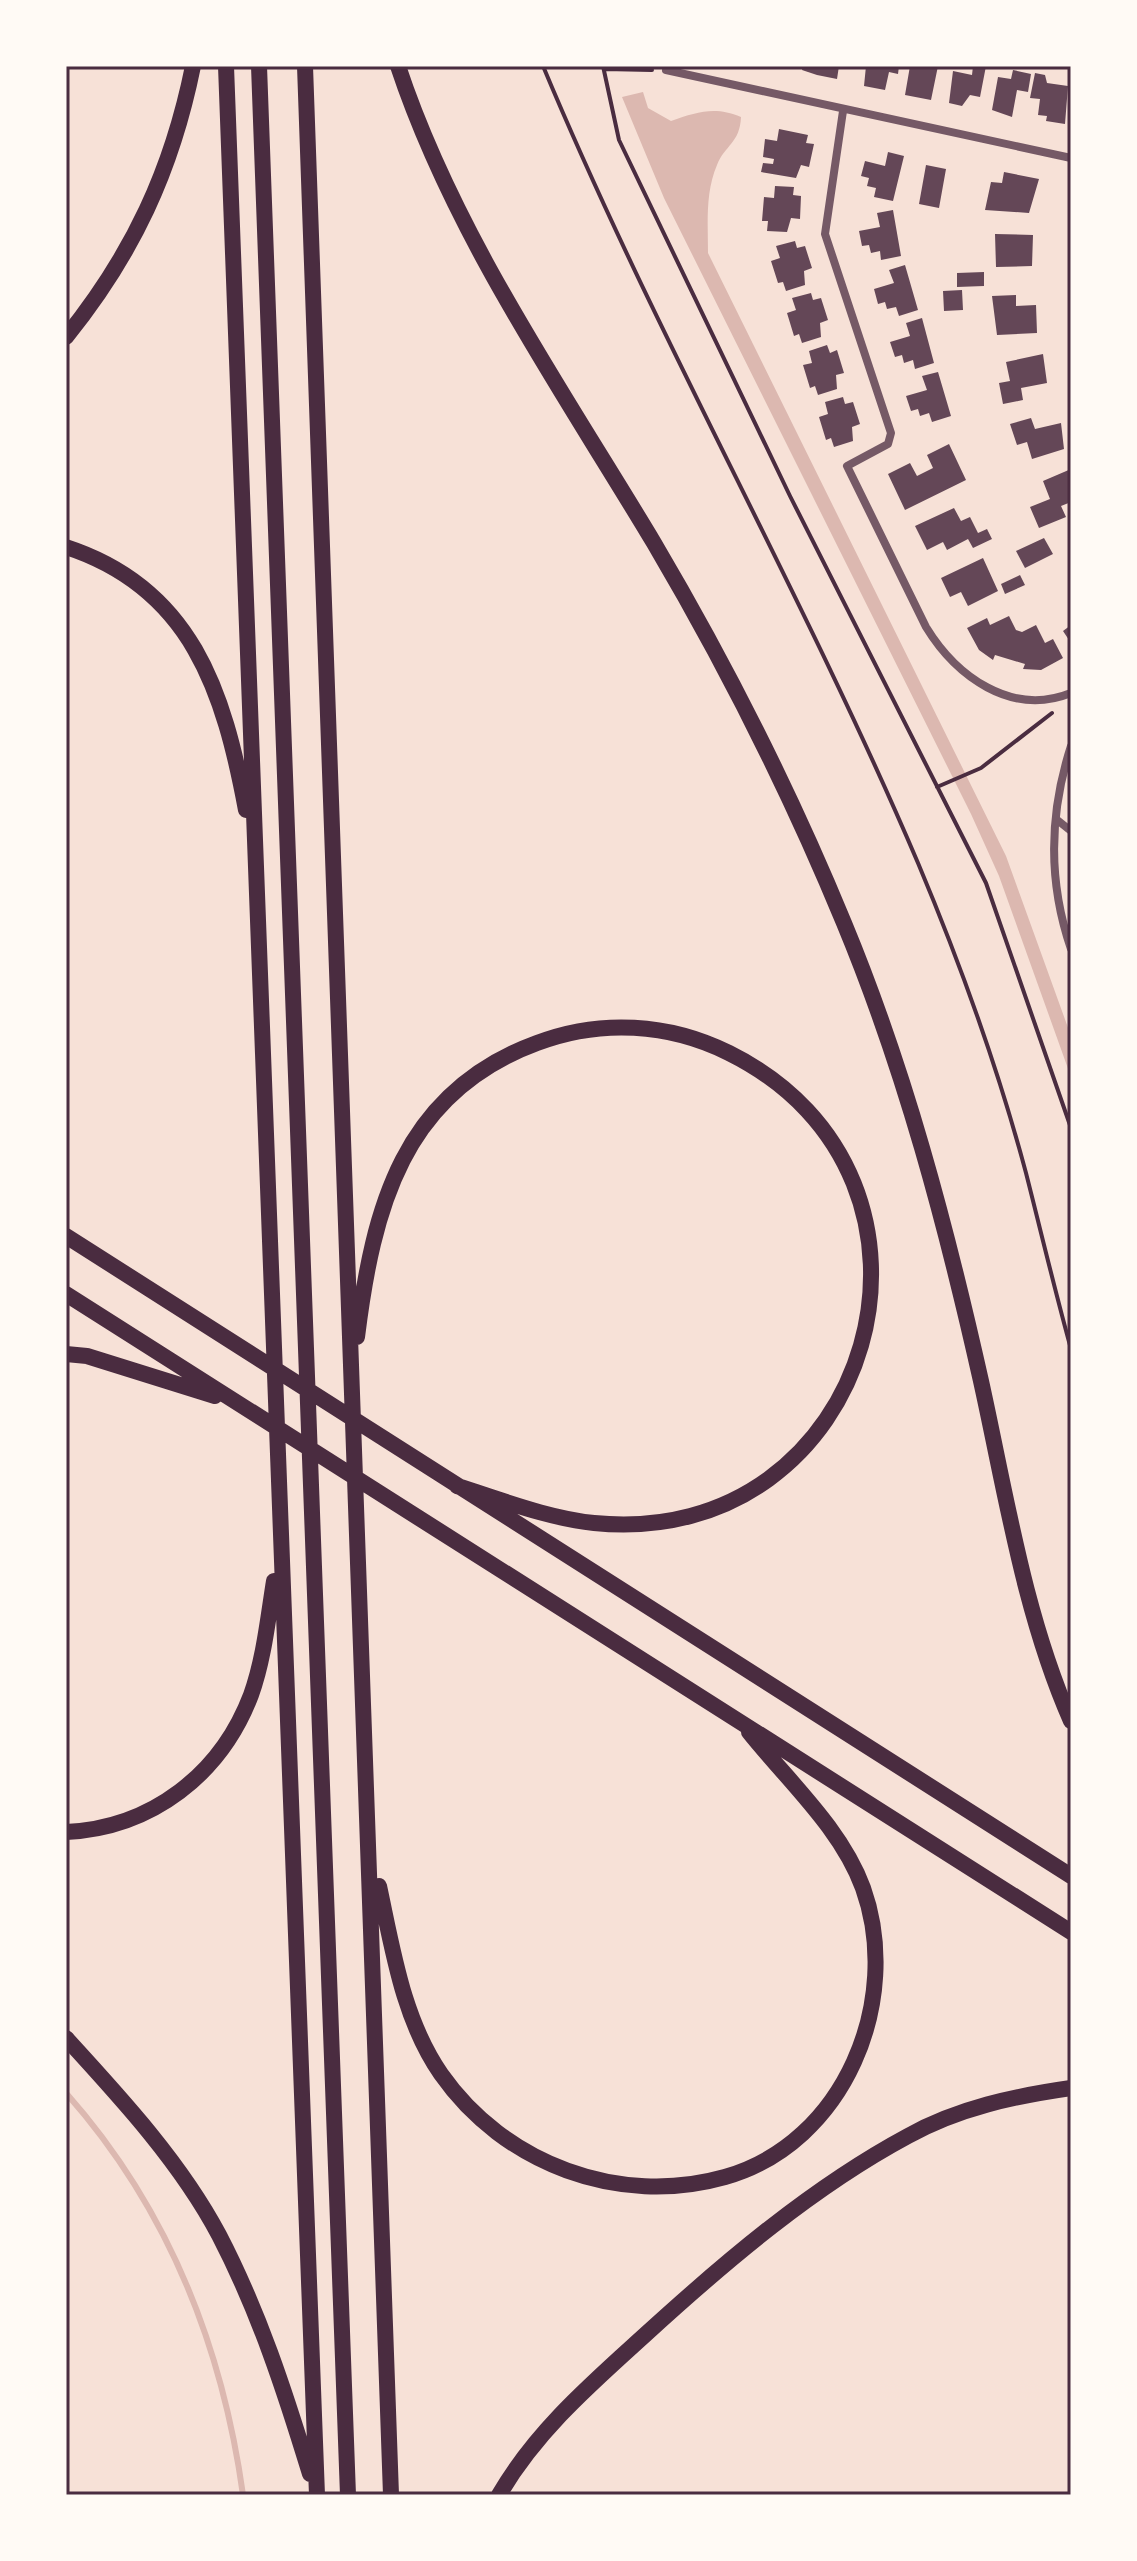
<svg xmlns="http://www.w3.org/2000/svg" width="1137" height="2561" viewBox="0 0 1137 2561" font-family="'Space Grotesk',sans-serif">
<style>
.water{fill:#dcb8b0}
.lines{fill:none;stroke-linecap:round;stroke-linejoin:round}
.stream{stroke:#dcb8b0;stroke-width:6}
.building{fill:#644757}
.path{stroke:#4a2c40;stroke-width:4}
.minor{stroke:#755966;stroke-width:8}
.motorway{stroke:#4a2c40;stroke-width:16}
.neatline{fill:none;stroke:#4a2c40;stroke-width:3}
</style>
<rect width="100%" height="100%" fill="#f7e1d7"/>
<path class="water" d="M643 92 648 108 671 121C697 112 715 106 741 117 740 143 725 145 717 165 705 193 708 224 708 253L1006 856 1071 1036V1077L999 876 971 814 664 198 622 97Z"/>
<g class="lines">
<path class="stream" d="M66 2093C168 2208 222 2344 243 2495"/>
</g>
<path class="building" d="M803 66H839L837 79 817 75 802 70Z
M866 66H899L898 74 889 72 885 90 864 86Z
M910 66H938L931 100 905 95Z
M973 66H986L980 97 970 95 962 106 949 103 953 71 972 75Z
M1013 70 1031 74 1028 92 1017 90 1012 117 992 110 998 77 1011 79Z
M1035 73 1045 75 1047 83 1068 86 1065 124 1046 121 1047 116 1038 115 1040 99 1030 98Z
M779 129 808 135 806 143 814 144 809 167 801 165 796 178 761 172 763 163 773 164 774 159 763 157 765 139 777 141Z
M888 152 904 156 893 201 874 197 876 188 867 186 869 178 861 176 865 161 885 166Z
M926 165 946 169 939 208 919 204Z
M1004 172 1039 179 1029 213 985 210 991 182 1002 183Z
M775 186 794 187 793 195 801 196 800 219 791 218 787 232 767 231 768 221H762L764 197 774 198Z
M893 210 901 256 881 260 880 251 871 253 869 245 862 246 859 231 880 227 877 213Z
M995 234 1033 235 1032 266 996 267Z
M795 241 797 248 805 246 812 268 804 271 805 285 786 291 783 282 778 283 771 261 780 258 776 246Z
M905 265 918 310 899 316 896 307 887 309 885 302 878 304 874 289 894 283 889 270Z
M984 272V286L957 287V273Z
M962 290 963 310 944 311 943 291Z
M811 293 813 300 821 298 828 320 820 323 821 337 802 343 799 334 794 336 787 313 796 310 792 298Z
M1016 295V306L1036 305 1037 333 997 335 992 296Z
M922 318 934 363 915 369 913 360 904 363 902 355 895 357 890 342 910 336 906 323Z
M827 345 830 353 837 350 844 373 836 375 837 389 818 395 815 386 810 388 803 365 812 363 809 351Z
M1043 354 1047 383 1021 388 1023 400 1003 404 999 383 1010 381 1006 362Z
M938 372 951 416 932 422 929 413 920 416 918 409 911 411 906 396 927 390 922 376Z
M843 397 845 404 853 402 860 424 852 427 853 441 834 447 831 438 826 440 819 417 828 414 825 402Z
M1031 418 1035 429 1061 423 1064 449 1032 459 1027 442 1017 445 1010 424Z
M949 444 966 480 905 510 888 474 910 463 917 476 933 468 927 455Z
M1071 469V502L1061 506 1066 517 1039 528 1030 507 1050 499 1043 481Z
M954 508 961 521 970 517 978 533 987 529 992 539 973 548 968 539 947 550 943 542 927 550 915 526Z
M1044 538 1053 554 1025 568 1016 551Z
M983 558 998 591 968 606 961 592 950 597 941 578Z
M1020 575 1025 585 1005 594 1001 584Z
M1009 616 1016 630 1022 632 1036 625 1045 643 1053 639 1063 658 1041 670 1023 669 1025 664 995 655 993 660 979 650 967 628 987 618 990 625Z
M1071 625V643L1063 631Z"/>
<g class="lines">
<path class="path" d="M543 66C656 337 803 593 918 863 960 963 998 1068 1026 1173 1041 1232 1055 1291 1071 1349
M603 66 619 140 790 496 986 883 1071 1128
M605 69 652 70
M937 787 981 768 1052 713"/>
<path class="minor" d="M666 70 1071 158
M843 111 825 234 891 433 888 444 847 466 926 627C956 676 1011 717 1071 693
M1071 746C1049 814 1048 882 1071 949
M1056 819 1071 831"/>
<path class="motorway" d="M226 66 317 2495
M259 66 348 2495
M305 66 391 2495
M398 66C454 235 563 391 654 543 726 665 790 792 844 923 905 1070 946 1225 981 1381 1006 1494 1024 1614 1071 1721
M66 337C133 254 172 170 193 66
M66 547C192 588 224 692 246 810
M66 1236 1071 1876
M66 1294 1071 1932
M357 1337C373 1208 403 1092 537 1043 600 1019 669 1023 729 1053 981 1178 874 1551 594 1523 547 1518 502 1500 457 1486
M66 1354 87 1356 215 1396
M66 1832C152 1828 221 1774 251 1695 264 1659 268 1618 274 1581
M379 1886C393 1951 403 2019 441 2074 504 2164 619 2207 725 2177 845 2143 903 2000 863 1888 841 1828 788 1781 749 1732
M66 2038C121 2098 181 2163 219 2235 259 2312 285 2392 310 2474
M499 2495C536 2431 592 2383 646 2334 726 2261 813 2187 908 2136 958 2108 1015 2096 1071 2088"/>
</g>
<rect width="1137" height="2561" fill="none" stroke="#fffaf5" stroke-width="136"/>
<rect x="68" y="68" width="1001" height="2425" class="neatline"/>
</svg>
